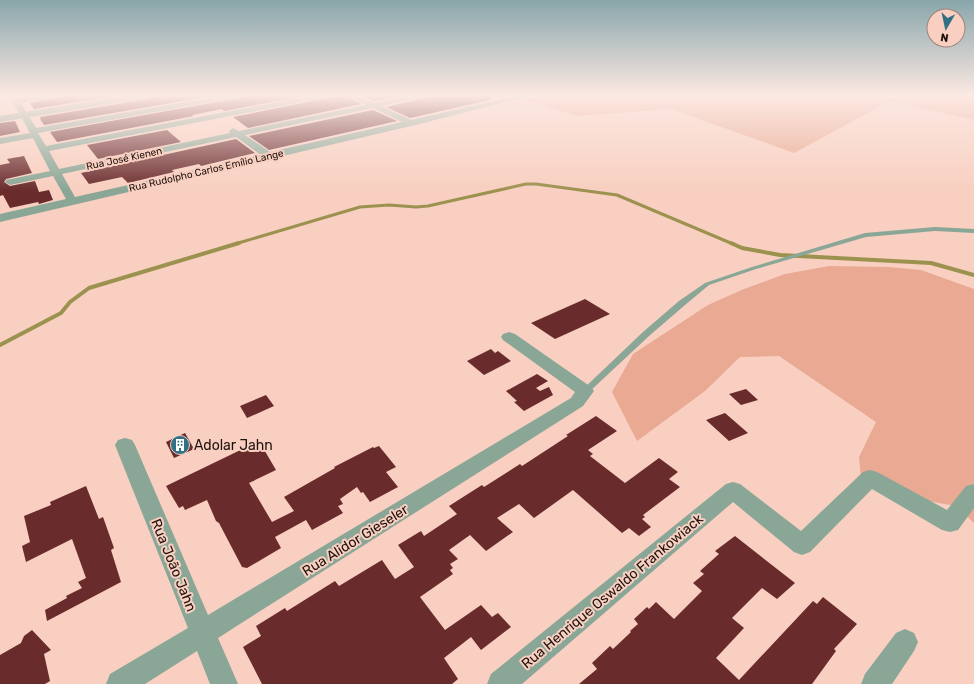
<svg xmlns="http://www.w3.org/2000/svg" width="974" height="684" viewBox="0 0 974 684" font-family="Rubik,sans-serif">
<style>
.green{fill:#e9a992}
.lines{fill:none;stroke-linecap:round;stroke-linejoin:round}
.stream-far1{stroke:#9c924f;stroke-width:3}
.stream{stroke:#9c924f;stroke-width:4}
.building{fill:#6a2b2d}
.service{fill:#89a696;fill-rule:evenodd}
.minor{fill:#89a696;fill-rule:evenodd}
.tertiary{fill:#89a696;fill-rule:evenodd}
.labels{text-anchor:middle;stroke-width:4;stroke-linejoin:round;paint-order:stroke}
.far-street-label{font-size:10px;fill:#1f120d;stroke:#f8cfc0}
.near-poi-label{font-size:14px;fill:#1f120d;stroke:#f8cfc0;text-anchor:start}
.near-street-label{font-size:14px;fill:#1f120d;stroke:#f8cfc0}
</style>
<rect width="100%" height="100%" fill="#f8cfc0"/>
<path class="green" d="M547 95H974V120L890 101 794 153 671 109 578 116 524 100Z
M829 266 888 267 921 270 974 289V523L956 506 894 495 861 478 859 457 876 422 779 356 740 357 705 391 637 441 612 392 633 354 708 305 744 289 785 274Z"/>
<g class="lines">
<path class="stream-far1" d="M235 244 360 207 389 205 416 207 428 206 526 184H536L617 195 733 244"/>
<path class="stream" d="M731 243 742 248 780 255 931 263 974 275
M0 345 61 313 70 302 89 288 239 243"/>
</g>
<path class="building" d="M61 95H120L34 109 30 103 56 98Z
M154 95H217L44 125 40 119H41L40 117 148 99Z
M244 95H308L224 111 222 109 192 115 194 116 57 142 50 132 239 98Z
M333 95H345L361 104 248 128 233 117 328 98Z
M360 95H406L374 101Z
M430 95H490V100L410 118 386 107 425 98Z
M373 110 397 121 269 150 249 136Z
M15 121 20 132 0 136V123Z
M167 130 181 142 98 159 87 145Z
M236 139 255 153 201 166 199 164 172 170 174 172 128 183 122 177 89 184 81 173Z
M24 156 32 173 6 179 4 182 10 186 35 181 39 192 49 190 53 200 39 204 38 202 10 208 3 195 0 196V165L10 163 7 159Z
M585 299 610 314 555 339 531 323Z
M491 349 495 353 498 351 511 361 484 375 467 361Z
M537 374 548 381 536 388 540 391 549 387 553 395 524 411 514 402 517 401 506 391Z
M746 389 758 400 741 405 729 394Z
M266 395 274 406 247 418 240 406Z
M725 413 748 433 729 441 706 420Z
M596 416 617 431 588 450 593 454 590 456 625 483 659 458 678 472 669 479 680 487 643 515 645 517 642 519 651 527 639 536 629 528 622 533 573 490 534 518 519 504 497 518 513 532 486 551 470 535 449 550 458 559 450 564 453 568 450 570 453 574 420 597 445 630 481 605 492 617 498 613 511 627 481 650 471 637 444 658 458 679 452 684H262L243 647 261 636 256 626 285 608 287 611 335 581 339 586 382 560 395 579 414 567 398 545 421 531 424 536 457 514 449 506 482 485 484 487 520 464 522 466 568 436 566 435Z
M185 433 194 449 174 458 166 442Z
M259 441 276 470 249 483 272 522 294 511 284 497 335 468 334 467 373 447 374 448 379 446 396 467 386 472 398 487 370 502 363 492 361 493 357 487 340 499 343 504 338 506 343 513 312 530 306 520 275 537 281 548 247 568 242 567 219 523 216 521 207 500 185 510 183 506 179 508 166 486Z
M86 486 99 519 103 517 114 548 111 550 121 582 47 621 45 610 67 598 66 596 82 588 78 582 86 578 72 539 26 562 22 546 30 542 24 516 51 505 50 502Z
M735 536 795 583 777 599 762 588 732 618 744 628 716 658 739 680 813 601 817 604 823 597 857 624 834 649 836 651 812 684H579L597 669 592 663 610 646 613 649 631 632 630 631 638 624 634 619 647 607 649 609 656 602 674 619 702 591 693 583 704 574 700 571 719 554 715 551Z
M32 630 51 650 44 654 50 681 45 684H0V655L21 643 24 636Z"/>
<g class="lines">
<path class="service" d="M935 227 974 229V233L935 231 866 237 756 269 709 285 685 305 649 336 588 393H582L581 391 643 332 679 301 705 283 752 267 865 233Z"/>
<path class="minor" d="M9 95H17L19 98 41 95H60L56 97 21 103 36 128 226 95H243L239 97 38 133 46 146 316 95H332L328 97 49 151 59 169 230 133 229 131 233 128 239 131 366 105 346 95H356L374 103 414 95H429L425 97 381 106 411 120 520 95H534L411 126 0 222V214L66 199 53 176 10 185 5 182 6 180 50 171 33 138 0 144V138L30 133ZM373 108 402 122 270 152 245 135ZM236 137 261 155 75 197 62 174Z
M509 332 515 334 591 387 594 391 583 406 218 638 238 684H210L197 651 145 684H106L110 674 188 628 115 445 118 440 125 438 132 440 135 445 208 615 571 398 575 392 503 340 501 337 503 334Z
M870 470 877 472 947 510 966 486 974 484V508L958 530 950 532 942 530 872 489 810 552 802 555 794 552 733 502 522 684H487L491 674 726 484 733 482 740 484 801 531 863 472Z
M905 629 914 633 918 642 914 651 892 684H861L865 674 896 633Z"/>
<path class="tertiary" d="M130 95H153L148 98 0 122V116Z"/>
</g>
<linearGradient id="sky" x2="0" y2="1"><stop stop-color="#89a6ab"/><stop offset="0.5" stop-color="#fce9e3"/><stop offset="1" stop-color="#fce9e3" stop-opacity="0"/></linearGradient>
<rect width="974" height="191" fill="url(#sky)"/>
<defs>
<symbol id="building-disc" viewBox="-11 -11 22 22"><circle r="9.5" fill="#317185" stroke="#f8cfc0"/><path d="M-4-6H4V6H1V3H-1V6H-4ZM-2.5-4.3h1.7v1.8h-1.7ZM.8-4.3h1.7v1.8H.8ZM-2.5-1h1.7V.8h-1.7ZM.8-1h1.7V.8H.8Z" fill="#fff"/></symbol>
</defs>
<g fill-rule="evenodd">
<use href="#building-disc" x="169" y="434" width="22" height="22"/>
</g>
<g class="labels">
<g class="far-street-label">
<text transform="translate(124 158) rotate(-12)" y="4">Rua José Kienen</text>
<text transform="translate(206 170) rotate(-13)" y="4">Rua Rudolpho Carlos Emílio Lange</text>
</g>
<g class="near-poi-label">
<text x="194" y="450">Adolar Jahn</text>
</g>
<g class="near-street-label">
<text transform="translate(355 540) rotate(-32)" y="5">Rua Alidor Gieseler</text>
<text transform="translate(174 565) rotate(68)" y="5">Rua João Jahn</text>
<text transform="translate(612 591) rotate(-40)" y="5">Rua Henrique Oswaldo Frankowiack</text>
</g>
</g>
<g transform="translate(946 28) rotate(189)"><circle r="19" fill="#f8cfc0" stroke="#a18378"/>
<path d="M0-3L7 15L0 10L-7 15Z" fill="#317185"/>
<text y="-6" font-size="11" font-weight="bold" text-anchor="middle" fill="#1f120d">N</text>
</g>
</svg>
